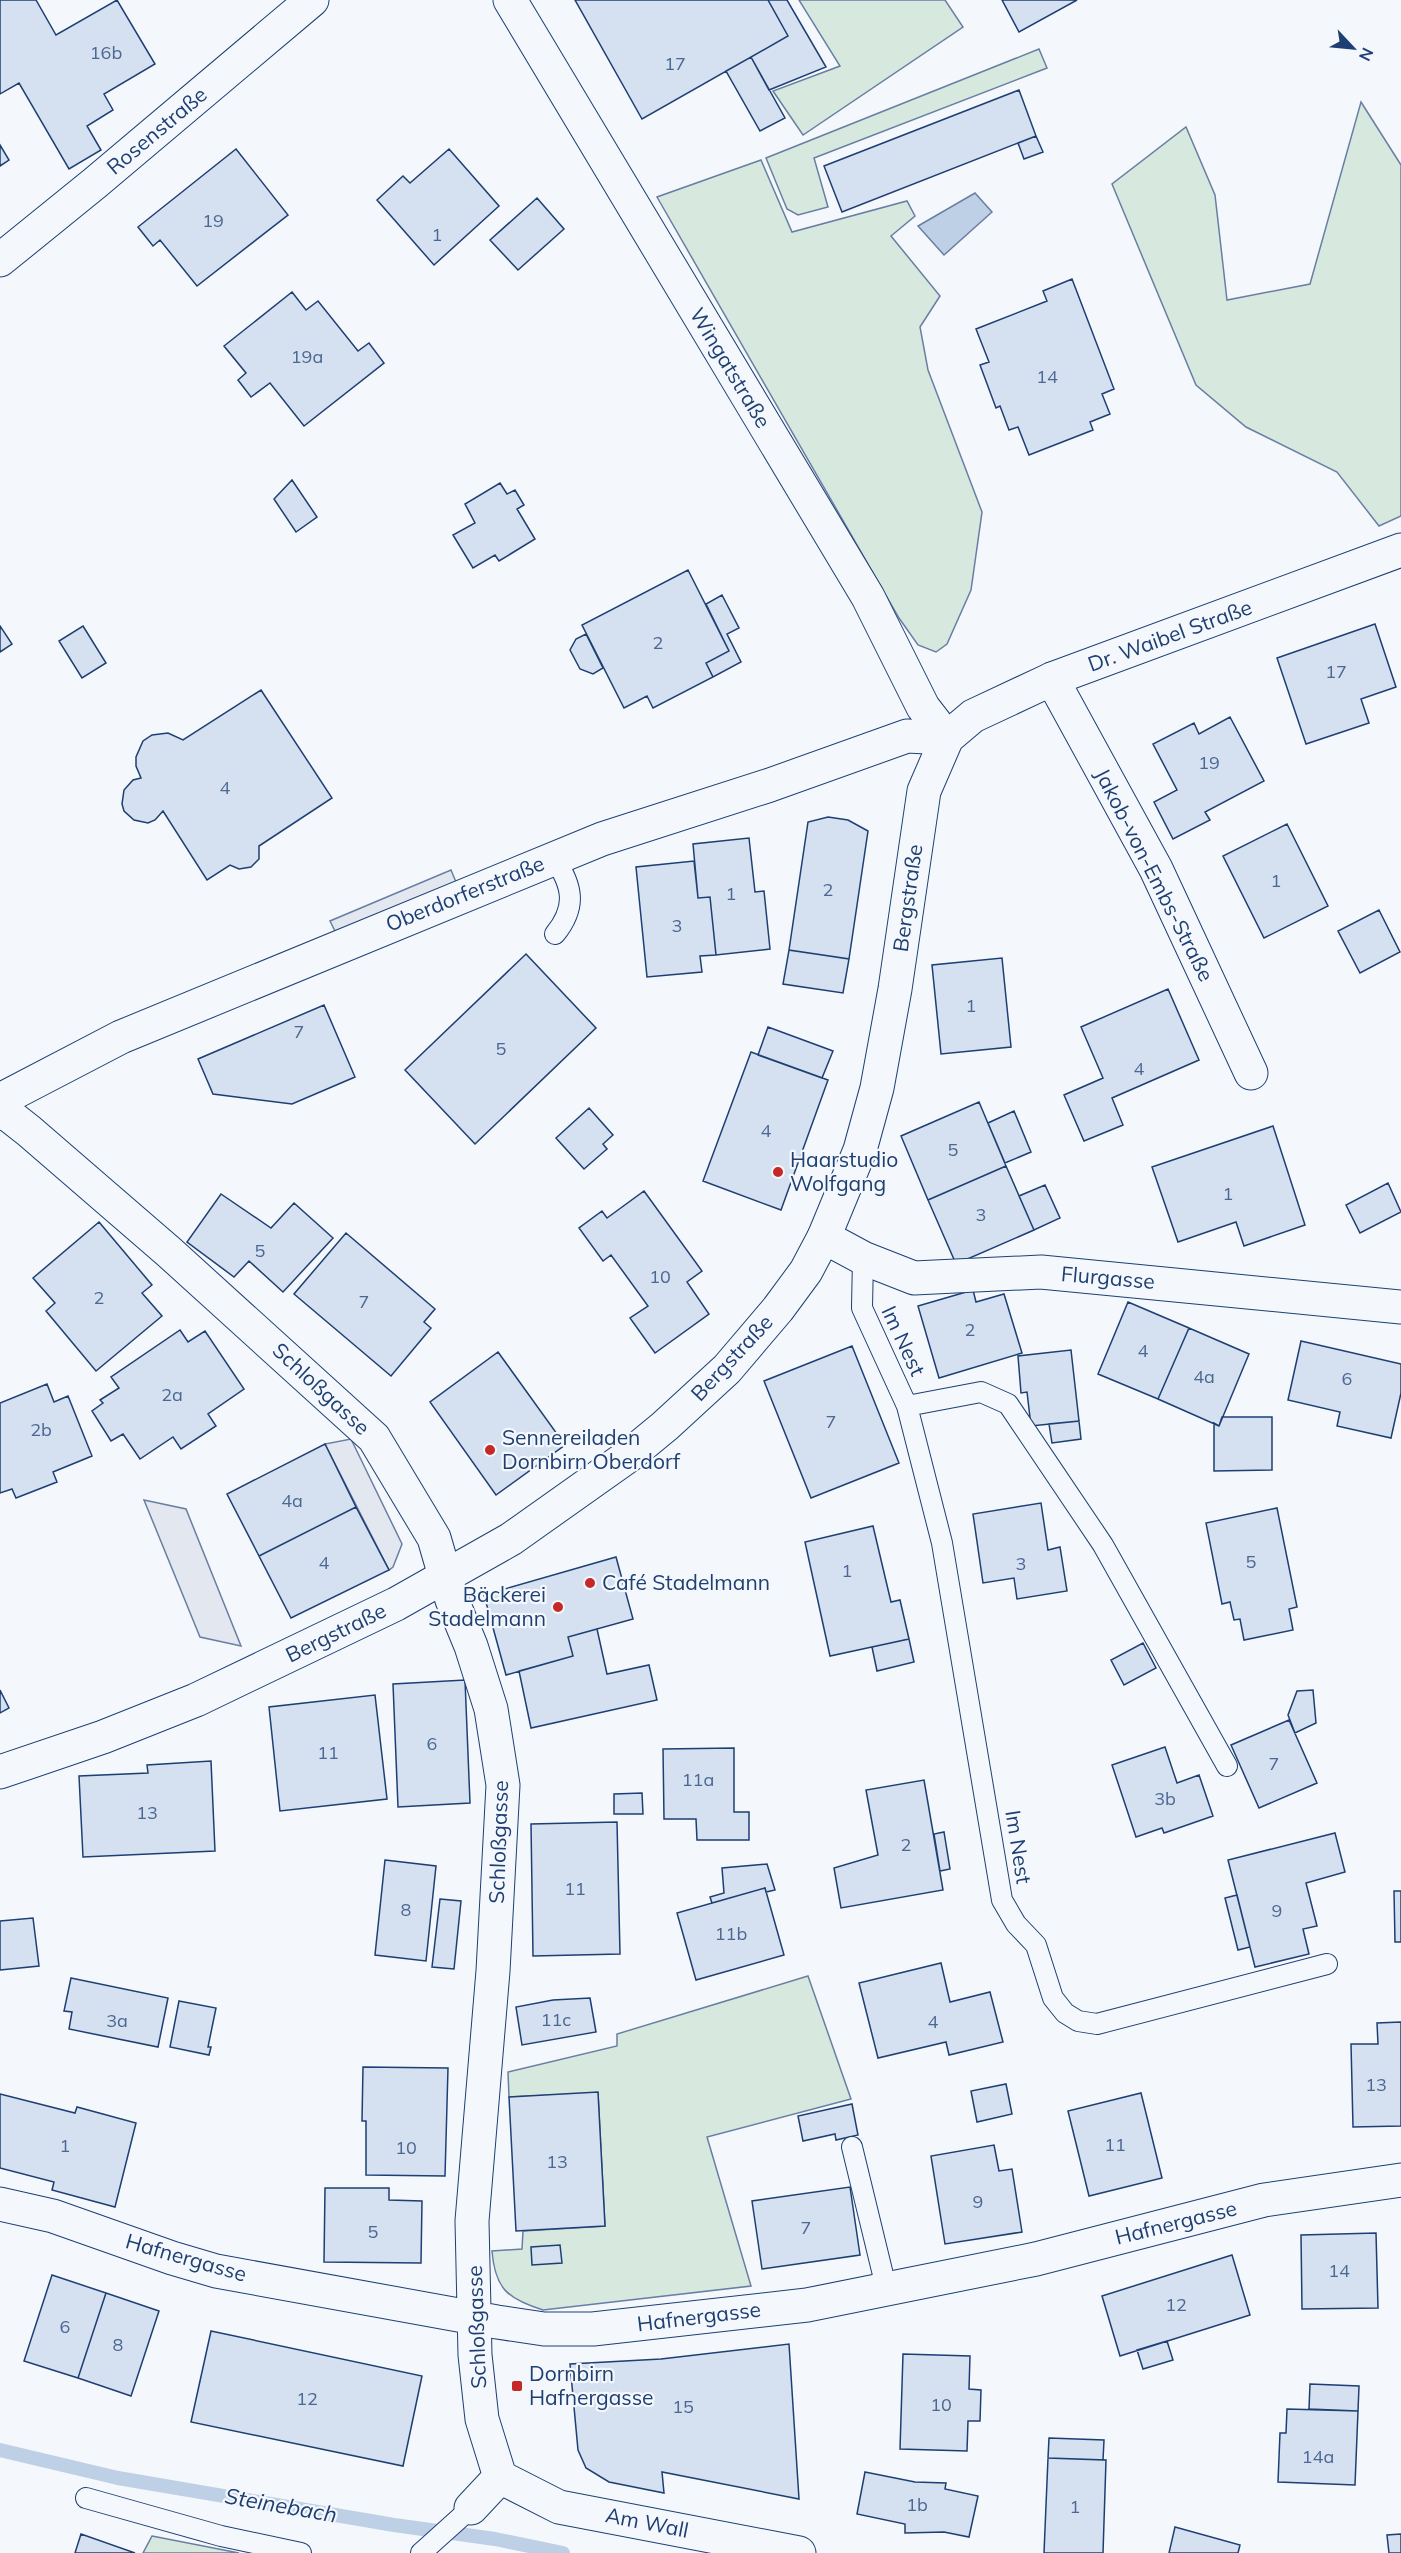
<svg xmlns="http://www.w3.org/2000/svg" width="1401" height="2553" viewBox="0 0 1401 2553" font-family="Mulish,sans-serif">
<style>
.green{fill:#d7e8df;stroke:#687fa3;stroke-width:1.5}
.parking{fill:#e3e8f0;stroke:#687fa3;stroke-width:1.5}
.water{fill:#bed0e5;stroke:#687fa3;stroke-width:1.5}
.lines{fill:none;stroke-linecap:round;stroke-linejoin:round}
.stream{stroke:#bed0e5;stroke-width:14}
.building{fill:#d5e0f0;stroke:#1d3f73;stroke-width:1.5}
.service-casing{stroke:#1d3f73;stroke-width:22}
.minor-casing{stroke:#1d3f73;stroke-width:35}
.secondary-casing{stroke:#1d3f73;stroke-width:35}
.service{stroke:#f4f7fb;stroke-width:20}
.minor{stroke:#f4f7fb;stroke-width:33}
.secondary{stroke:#f4f7fb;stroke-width:33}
.poi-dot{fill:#c62828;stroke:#f4f7fb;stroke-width:2}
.labels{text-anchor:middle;stroke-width:4.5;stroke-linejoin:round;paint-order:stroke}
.number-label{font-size:18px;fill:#4b6792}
.street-label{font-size:21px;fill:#1d3f73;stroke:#f4f7fb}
.poi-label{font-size:21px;fill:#1d3f73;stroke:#f4f7fb;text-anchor:start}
.water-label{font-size:22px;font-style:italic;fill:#1d3f73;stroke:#f4f7fb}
</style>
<rect width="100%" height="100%" fill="#f4f7fb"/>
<path class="green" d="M799 0H945L963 27 803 135 773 91 840 66Z
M1039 49 1047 68 814 158 828 207 798 215 787 209 766 158Z
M1361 102 1401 165V516L1379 526 1337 472 1246 427 1196 385 1112 184 1186 127 1215 195 1227 300 1310 284Z
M761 160 792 232 907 201 915 216 891 236 940 296 920 327 928 370 982 512 971 590 947 644 936 652 918 645 899 618 657 197Z
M808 1976 851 2099 707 2137 751 2286 543 2310C508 2299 495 2289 492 2251L522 2249 523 2231 605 2226 598 2093 509 2097 508 2072 617 2046V2034Z
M152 2536 239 2553H143Z"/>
<path class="parking" d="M451 870 456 882 336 933 330 921Z
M351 1439 402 1544 393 1567 389 1570 325 1444Z
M144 1500 186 1509 241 1646 200 1637Z"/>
<path class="water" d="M975 193 992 212 944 255 918 226Z"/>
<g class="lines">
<path class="stream" d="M0 2450 118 2478 394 2525 495 2539 563 2553"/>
</g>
<path class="building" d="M0 0H36L56 35 117 0 155 64 104 94 113 110 87 126 101 150 69 169 19 83 0 94Z
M575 0H768L788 36 642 119Z
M768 0H787L826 67 769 90 751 57 788 36Z
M1002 0H1077L1019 32Z
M751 57 785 118 760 131 726 71Z
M1019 90 1036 136 842 212 824 166Z
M1036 136 1043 152 1024 159 1018 143Z
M0 145 9 160 0 166Z
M236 149 288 215 197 286 160 240 153 246 138 227Z
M449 149 499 206 434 265 377 200 403 176 410 183Z
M537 198 564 229 518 270 490 240Z
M1072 279 1114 389 1102 394 1110 414 1090 422 1093 430 1029 455 1018 427 1009 430 1000 406 996 408 980 365 989 362 976 329 1047 301 1043 291Z
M292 292 306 310 318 301 358 351 369 343 384 363 304 426 270 383 251 397 238 380 246 373 224 346Z
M292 480 317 517 296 532 274 499Z
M500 483 507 494 515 490 524 505 517 509 535 539 499 561 495 555 473 568 453 535 475 523 465 504Z
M688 570 729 651 706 663 713 677 653 708 647 696 624 708 582 625Z
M722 595 739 628 727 634 741 662 713 677 706 663 729 651 706 604Z
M1375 624 1396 687 1361 699 1369 723 1306 744 1277 658Z
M0 626 12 644 0 652Z
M83 626 106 663 82 678 59 641Z
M586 634 603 668 593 674 580 669 570 650 576 639Z
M261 690 332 798 259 846V859L251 867 239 869 230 865 207 880 163 811 155 820 148 823 134 820 124 811 122 804 124 790 133 780 141 778 136 766V757L143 741 152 735 168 733 183 740Z
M1230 717 1264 781 1205 812 1210 820 1173 839 1154 802 1177 790 1153 744 1194 723 1199 734Z
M828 817 848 820 868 831 849 959 789 950 808 822Z
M1287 824 1328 906 1264 938 1223 856Z
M749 838 755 892 764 891 770 949 716 955 710 897 698 898 693 844Z
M694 861 698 898 710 897 716 955 700 956 702 972 647 977 636 867Z
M1379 910 1400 952 1360 973 1338 931Z
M789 950 849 959 843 993 783 984Z
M526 954 596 1028 475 1144 405 1070Z
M1002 958 1011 1047 941 1054 932 965Z
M1168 989 1199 1060 1112 1098 1123 1125 1084 1141 1064 1095 1103 1078 1081 1027Z
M324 1005 355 1077 292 1104 213 1094 198 1059Z
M768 1027 833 1051 822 1078 758 1055Z
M751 1052 828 1080 781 1210 703 1181Z
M979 1102 1006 1166 928 1200 901 1136Z
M589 1108 613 1135 603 1144 607 1149 584 1169 556 1138Z
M1014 1111 1031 1152 1005 1163 988 1123Z
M1273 1126 1305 1225 1244 1246 1236 1222 1178 1242 1152 1167Z
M1006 1166 1034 1230 956 1264 928 1200Z
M1388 1183 1401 1212 1360 1233 1346 1205Z
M1045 1185 1060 1218 1034 1230 1019 1196Z
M644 1191 702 1271 687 1282 709 1314 655 1353 630 1318 648 1306 611 1255 603 1261 579 1228 602 1211 607 1218Z
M221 1194 271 1228 294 1203 333 1238 283 1292 249 1261 234 1277 187 1242Z
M99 1222 152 1285 142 1293 162 1316 96 1371 46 1311 55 1303 33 1278Z
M346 1233 435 1309 424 1322 431 1328 391 1376 294 1294Z
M973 1290 976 1302 1004 1294 1022 1353 939 1378 918 1306Z
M1128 1302 1189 1328 1158 1399 1098 1374Z
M1189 1328 1249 1354 1219 1426 1158 1399Z
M180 1330 188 1342 205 1331 244 1389 208 1414 216 1426 181 1449 173 1437 140 1459 123 1434 111 1441 92 1411 103 1403 100 1400 119 1388 111 1377Z
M1301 1341 1401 1364V1393L1391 1438 1337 1426 1340 1412 1288 1400Z
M852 1346 899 1463 811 1498 764 1381Z
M1071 1350 1079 1421 1031 1426 1027 1392 1021 1393 1018 1356Z
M498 1352 565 1445 496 1495 430 1402Z
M47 1384 54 1402 68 1396 92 1456 53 1472 57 1482 16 1498 12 1489 0 1493V1403Z
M1222 1417H1272V1470L1214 1471V1423L1219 1426Z
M1079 1421 1081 1439 1052 1443 1049 1424Z
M325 1444 356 1507 259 1556 227 1494Z
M1041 1503 1048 1550 1060 1547 1067 1591 1017 1599 1014 1578 983 1583 973 1514Z
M356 1507 389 1570 291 1618 259 1556Z
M1277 1508 1297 1607 1289 1609 1293 1630 1244 1640 1240 1619 1234 1620 1230 1602 1222 1604 1206 1523Z
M873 1526 891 1602 900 1600 909 1639 830 1656 805 1542Z
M616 1557 633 1619 568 1637 573 1656 506 1675 484 1595Z
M597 1629 607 1674 649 1665 657 1700 531 1728 519 1671 573 1656 568 1637Z
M909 1639 914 1662 877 1671 872 1647Z
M1143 1643 1156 1668 1124 1685 1111 1660Z
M465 1680 470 1803 398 1807 393 1684Z
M0 1690 9 1708 0 1713Z
M1313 1690 1316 1723 1295 1733 1288 1715 1297 1691Z
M375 1695 387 1799 280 1811 269 1707Z
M1289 1720 1317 1783 1259 1808 1231 1745Z
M1165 1747 1177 1783 1199 1775 1213 1816 1164 1833 1162 1828 1136 1837 1112 1765Z
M734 1748V1812H749V1840H697L696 1819H664L663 1749Z
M211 1761 215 1851 83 1857 79 1776 148 1773 147 1765Z
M924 1780 943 1890 841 1908 834 1868 878 1855 866 1790Z
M642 1793 643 1814H614V1794Z
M617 1822 620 1954 533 1956 531 1824Z
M944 1832 950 1869 940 1871 934 1834Z
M1335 1833 1345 1872 1306 1883 1317 1926 1303 1929 1309 1954 1255 1967 1228 1860Z
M385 1860 436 1866 426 1961 375 1955Z
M767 1864 775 1890 766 1892 765 1888 712 1903 710 1897 724 1893 722 1868Z
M765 1888 784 1955 696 1980 677 1913Z
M1394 1891H1401V1942H1395Z
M1237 1895 1250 1947 1238 1950 1225 1898Z
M440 1899 461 1901 454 1969 432 1967Z
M33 1918 39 1966 0 1970V1921Z
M941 1963 950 2002 990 1992 1003 2042 949 2055 946 2042 878 2058 859 1983Z
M71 1978 168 1998 158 2047 69 2029 72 2012 64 2011Z
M590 1998 596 2032 522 2045 516 2007 553 2000Z
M179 2001 216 2008 208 2047H211L209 2055 170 2047Z
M1401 2022V2126L1353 2127 1351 2044H1378L1377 2023Z
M363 2067 448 2068 445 2176 366 2175V2121H362Z
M1006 2084 1012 2114 977 2122 971 2091Z
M598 2092 605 2226 516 2231 509 2097Z
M1141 2093 1162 2178 1089 2196 1068 2111Z
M0 2094 75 2113 77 2107 136 2123 115 2207 52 2190 54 2182 0 2168Z
M852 2104 858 2135 836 2140 835 2134 803 2141 798 2116Z
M994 2145 999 2171 1012 2169 1022 2232 945 2244 931 2156Z
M850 2187 860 2255 762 2269 752 2201Z
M325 2188H389V2200L422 2201 421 2263 324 2262Z
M1376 2233 1378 2308 1302 2309 1301 2235Z
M560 2245 562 2263 532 2265 531 2247Z
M1232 2255 1250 2315 1120 2356 1102 2296Z
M52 2275 106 2293 78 2378 24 2361Z
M106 2293 159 2311 131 2396 78 2378Z
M211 2331 422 2376 403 2466 191 2422Z
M1167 2341 1173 2360 1143 2369 1137 2350Z
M789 2344 799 2499 662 2472 664 2493 609 2482 586 2468 578 2450 570 2364 661 2359Z
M903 2354 970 2356 969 2389 981 2390 980 2421H968L967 2451 900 2449Z
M1310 2384 1359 2386 1358 2411 1309 2409Z
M1287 2409 1358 2411 1355 2485 1278 2482 1280 2433H1286Z
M1049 2438 1104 2440 1103 2460 1048 2458Z
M1048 2458 1106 2460 1103 2553H1044Z
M865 2472 915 2482 946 2483 945 2489 978 2496 969 2537 944 2532 905 2533V2524L857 2514Z
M1175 2527 1240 2545 1238 2553H1169Z
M81 2534 135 2553H75Z
M1401 2534V2553H1389L1387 2535Z"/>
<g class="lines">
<defs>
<path id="service" d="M554 858C573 886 577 907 555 934
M863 1258 862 1308 907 1406 942 1543 1002 1900 1016 1924 1036 1945 1053 1998 1065 2013 1078 2021 1097 2024 1327 1964
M907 1406 981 1392 1008 1404 1103 1545 1227 1766
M852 2147 886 2287
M86 2498 221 2536 301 2553
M421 2553 471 2508"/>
<path id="minor" d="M510 0 868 597 923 707 947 738
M0 260 95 183 312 0
M1052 679 1156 869 1251 1073
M0 1100 121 1037 602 839 770 785 907 736 947 738
M0 1112 10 1116 29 1131 169 1252 374 1438 434 1538 452 1600 471 1646 491 1709 503 1785 493 1971 472 2221 475 2355 482 2419 500 2477
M824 1237 863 1258 914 1278 1041 1272 1401 1307
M0 2204 53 2216 172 2258 216 2271 497 2322 544 2329H593L807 2305 1036 2259 1264 2200 1401 2180
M500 2477 559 2507 799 2553
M471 2508 500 2477"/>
<path id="secondary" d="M0 1772 103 1737 196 1700 396 1604 511 1539 631 1454 665 1426 727 1369 778 1309 806 1271 824 1237 860 1150 877 1088 895 989 924 791 947 738 973 716 1052 679 1401 550"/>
</defs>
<use href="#service" class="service-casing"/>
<use href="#minor" class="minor-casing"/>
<use href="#secondary" class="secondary-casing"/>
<use href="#service" class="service"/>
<use href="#minor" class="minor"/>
<use href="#secondary" class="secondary"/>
</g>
<g class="poi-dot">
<circle cx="778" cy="1172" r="6"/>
<circle cx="490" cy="1450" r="6"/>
<circle cx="590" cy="1583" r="6"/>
<circle cx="558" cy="1607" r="6"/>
<rect x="511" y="2380" width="12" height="12" rx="3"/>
</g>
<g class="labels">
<g class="number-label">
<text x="106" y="59">16b</text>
<text x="675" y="70">17</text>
<text x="213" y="227">19</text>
<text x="437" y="241">1</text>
<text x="307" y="363">19a</text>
<text x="1047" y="383">14</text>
<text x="658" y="649">2</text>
<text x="1336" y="678">17</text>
<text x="1209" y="769">19</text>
<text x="225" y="794">4</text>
<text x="1276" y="887">1</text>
<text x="828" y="896">2</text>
<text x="731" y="900">1</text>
<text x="677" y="932">3</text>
<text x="971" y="1012">1</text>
<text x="299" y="1038">7</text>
<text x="501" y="1055">5</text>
<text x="1139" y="1075">4</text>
<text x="766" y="1137">4</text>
<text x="953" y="1156">5</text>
<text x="1228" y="1200">1</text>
<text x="981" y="1221">3</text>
<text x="260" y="1257">5</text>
<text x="660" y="1283">10</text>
<text x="99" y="1304">2</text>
<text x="364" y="1308">7</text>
<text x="970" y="1336">2</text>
<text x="1143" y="1357">4</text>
<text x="1204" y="1383">4a</text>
<text x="1347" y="1385">6</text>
<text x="172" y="1401">2a</text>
<text x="831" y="1428">7</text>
<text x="41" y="1436">2b</text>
<text x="292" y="1507">4a</text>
<text x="1251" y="1568">5</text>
<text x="324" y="1569">4</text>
<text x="1021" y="1570">3</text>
<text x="847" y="1577">1</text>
<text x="432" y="1750">6</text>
<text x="328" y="1759">11</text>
<text x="1274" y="1770">7</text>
<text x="698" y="1786">11a</text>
<text x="1165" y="1805">3b</text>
<text x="147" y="1819">13</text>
<text x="906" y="1851">2</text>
<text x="575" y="1895">11</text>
<text x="406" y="1916">8</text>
<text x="1277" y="1917">9</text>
<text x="731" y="1940">11b</text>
<text x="556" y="2026">11c</text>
<text x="117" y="2027">3a</text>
<text x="933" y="2028">4</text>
<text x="1376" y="2091">13</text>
<text x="1115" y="2151">11</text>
<text x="65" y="2152">1</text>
<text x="406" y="2154">10</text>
<text x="557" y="2168">13</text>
<text x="978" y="2208">9</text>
<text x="806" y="2234">7</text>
<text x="373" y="2238">5</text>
<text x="1339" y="2277">14</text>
<text x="1176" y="2311">12</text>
<text x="65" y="2333">6</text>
<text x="118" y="2351">8</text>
<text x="307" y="2405">12</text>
<text x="941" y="2411">10</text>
<text x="683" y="2413">15</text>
<text x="1318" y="2463">14a</text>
<text x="917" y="2511">1b</text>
<text x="1075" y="2513">1</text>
</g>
<g class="street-label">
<text transform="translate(157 131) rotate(-40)" y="7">Rosenstraße</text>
<text transform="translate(730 368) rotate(59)" y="7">Wingatstraße</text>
<text transform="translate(1170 636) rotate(-20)" y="7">Dr. Waibel Straße</text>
<text transform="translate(1154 875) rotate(63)" y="7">Jakob-von-Embs-Straße</text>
<text transform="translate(465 894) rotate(-22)" y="7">Oberdorferstraße</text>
<text transform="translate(908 898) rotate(-82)" y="7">Bergstraße</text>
<text transform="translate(1108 1278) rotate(5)" y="7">Flurgasse</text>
<text transform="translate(903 1341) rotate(65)" y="7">Im Nest</text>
<text transform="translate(732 1358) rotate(-47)" y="7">Bergstraße</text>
<text transform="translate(321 1389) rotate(43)" y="7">Schloßgasse</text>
<text transform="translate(336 1633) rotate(-26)" y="7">Bergstraße</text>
<text transform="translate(499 1842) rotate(-88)" y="7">Schloßgasse</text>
<text transform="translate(1018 1847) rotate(81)" y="7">Im Nest</text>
<text transform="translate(1176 2223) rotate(-14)" y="7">Hafnergasse</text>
<text transform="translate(186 2258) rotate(16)" y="7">Hafnergasse</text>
<text transform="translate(699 2317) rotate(-7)" y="7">Hafnergasse</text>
<text transform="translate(477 2327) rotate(-92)" y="7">Schloßgasse</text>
<text transform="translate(647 2523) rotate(11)" y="7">Am Wall</text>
</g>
<g class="poi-label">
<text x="790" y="1167">Haarstudio<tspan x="790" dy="24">Wolfgang</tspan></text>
<text x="502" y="1445">Sennereiladen<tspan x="502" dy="24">Dornbirn Oberdorf</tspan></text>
<text x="602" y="1590">Café Stadelmann</text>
<text x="546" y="1602" text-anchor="end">Bäckerei<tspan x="546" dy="24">Stadelmann</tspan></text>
<text x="529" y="2381">Dornbirn<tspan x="529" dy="24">Hafnergasse</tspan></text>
</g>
<g class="water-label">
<text transform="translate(281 2505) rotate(10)" y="8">Steinebach</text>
</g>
</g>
<g transform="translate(1353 48) rotate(116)" stroke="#f4f7fb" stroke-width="4.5" paint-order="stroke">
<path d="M0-4.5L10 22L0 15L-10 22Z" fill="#1d3f73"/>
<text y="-9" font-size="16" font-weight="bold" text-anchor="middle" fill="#1d3f73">N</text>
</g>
</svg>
